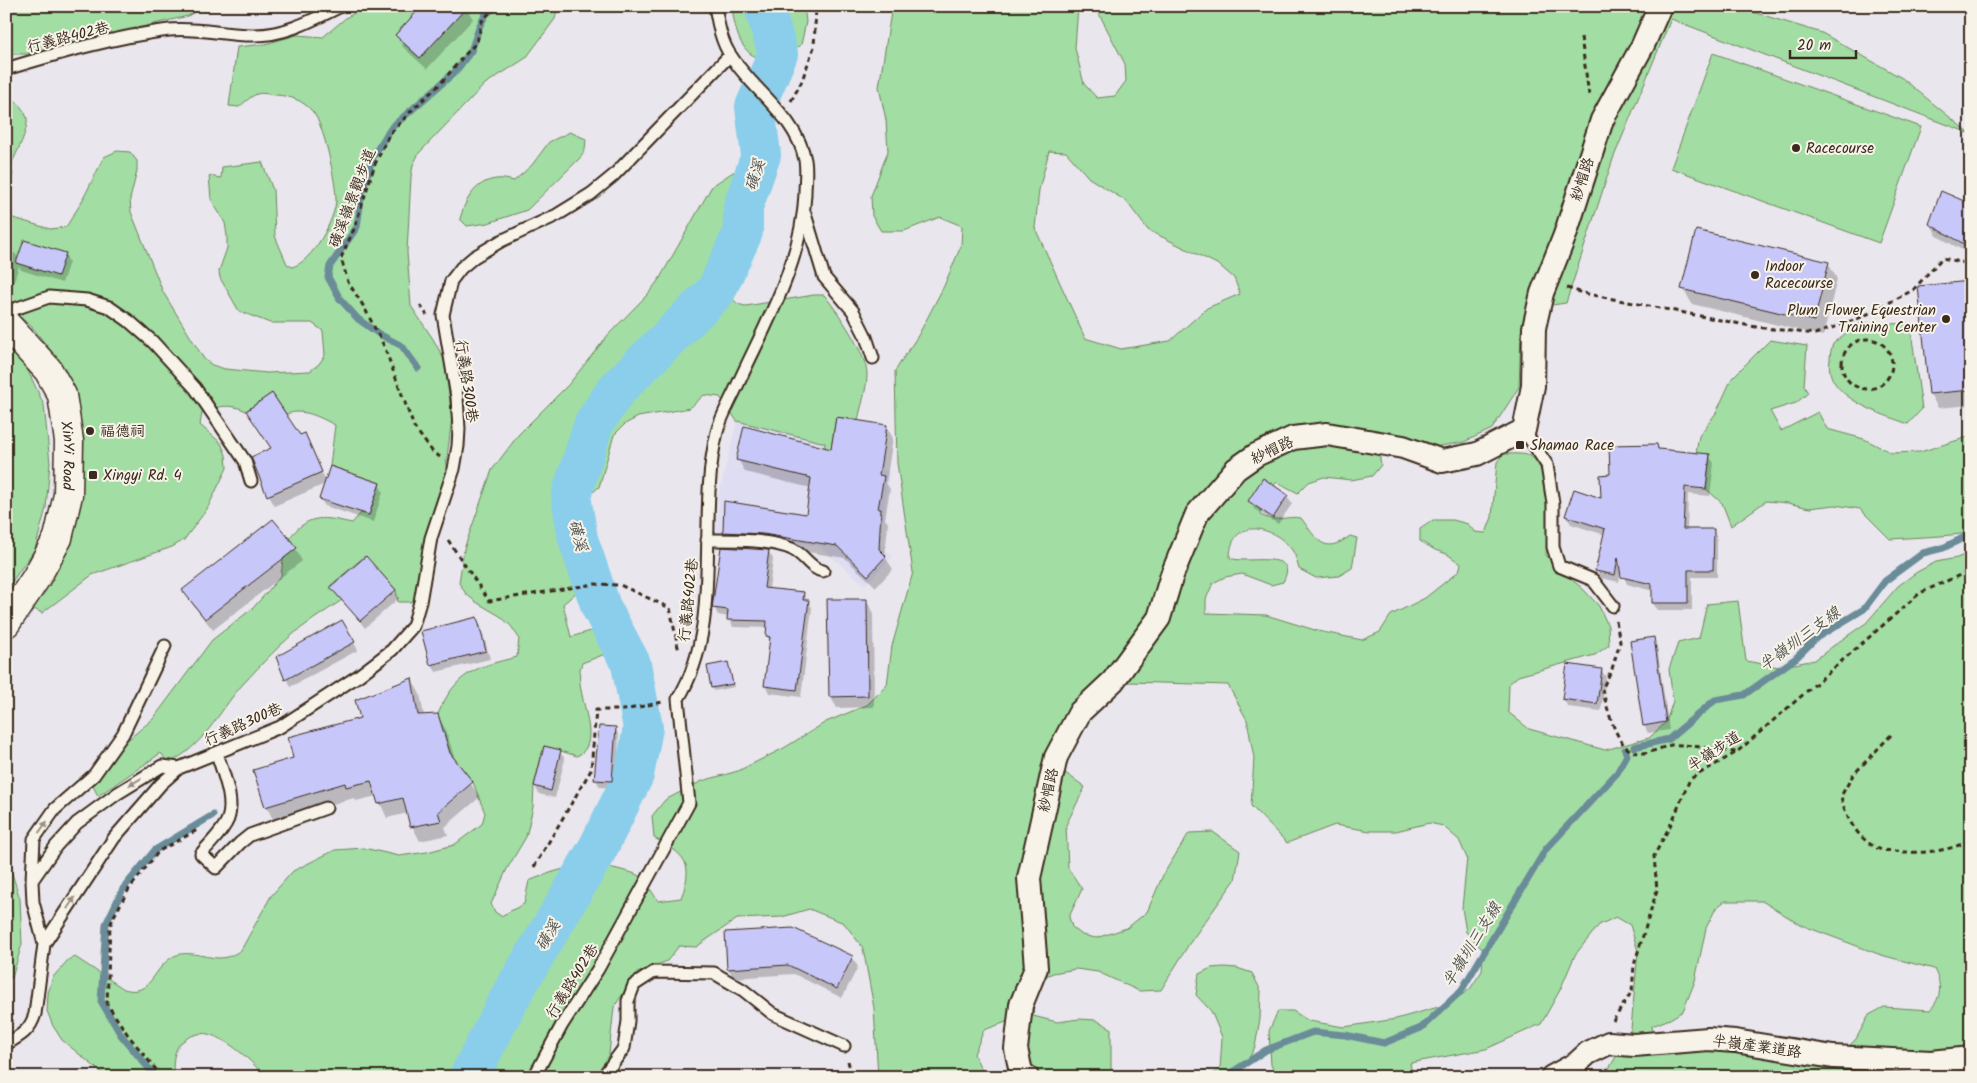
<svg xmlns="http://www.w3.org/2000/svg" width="1977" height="1083" viewBox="0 0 1977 1083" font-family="Kalam,'LXGW WenKai TC',sans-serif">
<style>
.built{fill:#dfddf1}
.green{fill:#a2dda3;stroke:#6e8460;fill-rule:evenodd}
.shadow{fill:#0003}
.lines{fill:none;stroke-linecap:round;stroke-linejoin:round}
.stream{stroke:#6a8c99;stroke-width:7}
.river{stroke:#8aceeb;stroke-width:40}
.building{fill:#c7c7f9;stroke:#3b2a1e}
.service-casing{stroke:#3b2a1e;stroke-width:15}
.minor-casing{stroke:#3b2a1e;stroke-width:26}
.tertiary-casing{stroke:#3b2a1e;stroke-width:31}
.path{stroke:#3b2a1e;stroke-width:3;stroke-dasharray:5 4;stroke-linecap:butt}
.service{stroke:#f7f3e8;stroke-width:11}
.minor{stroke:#f7f3e8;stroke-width:22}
.tertiary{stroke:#f7f3e8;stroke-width:28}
.oneway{fill:#998e83}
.poi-dot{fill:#3b2a1e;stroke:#f7f3e8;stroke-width:2}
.labels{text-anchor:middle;stroke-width:4;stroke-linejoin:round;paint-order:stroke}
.street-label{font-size:15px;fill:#3b2a1e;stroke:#f7f3e8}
.poi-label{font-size:15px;fill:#3b2a1e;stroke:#f7f3e8;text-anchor:start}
.water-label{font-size:16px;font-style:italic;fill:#4f5351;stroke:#f7f3e8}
</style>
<rect width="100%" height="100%" fill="#e9e6ed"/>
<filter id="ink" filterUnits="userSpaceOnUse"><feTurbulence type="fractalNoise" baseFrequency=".02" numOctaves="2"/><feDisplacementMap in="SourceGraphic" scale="10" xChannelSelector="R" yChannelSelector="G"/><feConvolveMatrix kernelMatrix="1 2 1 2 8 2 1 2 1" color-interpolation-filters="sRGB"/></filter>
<g filter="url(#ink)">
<path class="built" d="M737 421 826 443 824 461 889 471 880 545 893 556 865 585 819 546 717 535 718 499Z"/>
<path class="green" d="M6 6H204L188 16 27 54H10L6 52Z
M368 6H422L395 35 420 58 468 6H558L555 19 526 58 485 84 419 153 413 165 411 177 407 252 411 306 433 339 444 359 452 417 444 482 415 600 411 602H398L396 590 365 556 330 586 342 600C329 609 316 617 304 626 281 642 262 664 243 684 218 712 204 747 168 763L161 753 98 796 91 782 119 747 153 719 212 640 253 608 281 576 283 559 296 548 289 538C293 534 298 527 304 524 318 514 337 520 352 523L361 513 369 515 380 483 330 466 335 425C319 417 304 408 286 414L272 393 246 411C230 403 217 406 202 413L200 425 221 443 226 455 227 468 207 509 184 540 172 547 92 575 42 613 32 608 44 585 68 383 52 352 32 327 6 305V219L10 217 50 229 66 227 81 203 104 157 117 151 130 152 137 161V171L130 199 131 212 163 292 204 359 212 365 225 369 267 373 310 371 319 364 325 355 323 331 312 323H270L239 311 220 278 219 271 227 248V236L225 223 211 199 209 176 221 178 222 167 262 162 273 190 275 236 287 264 292 267C312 262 335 220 336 200 336 182 324 125 313 112 303 100 290 96 276 95 271 95 262 92 257 94 251 96 244 103 239 107L229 106 237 47 265 44 297 35 323 37 347 17Z
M732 6H761C759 24 772 43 756 57 738 49 734 24 732 6Z
M775 6H804L806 22 801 45 794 49Z
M892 6H1078L1075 48 1084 84 1097 98 1115 96 1126 81 1125 64 1095 6H1733L1822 33 1902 78 1969 133 1671 19 1613 159 1566 303 1531 308 1521 332 1519 387 1492 429 1464 442 1434 447 1355 426H1303L1270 436 1242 454 1152 614 1057 767 1085 787 1066 825 1068 868 1082 889 1069 917 1072 927 1082 935 1096 938 1127 928 1147 912 1163 875 1189 833 1213 832 1240 851 1235 880 1189 944 1161 990 1139 991 1098 972 1076 969 1053 973 1042 978 1035 993 1033 1016 1057 1022 1079 1019 1096 1020 1111 1028V1068L1118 1077H1038L1026 1066 1009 1021 984 1030 974 1054 985 1077H878L874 1008 863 948 844 923 809 909 782 917 737 919 696 947 679 946 667 961 637 973 614 1007 609 1054 621 1077H266C251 1061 230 1040 208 1034 199 1032 190 1036 183 1041 173 1048 172 1066 174 1077H107L62 1040 53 1026 47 1011 48 993 53 977 68 960 75 957 124 989C151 997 152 970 171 958 185 948 204 958 220 958 228 958 235 954 241 950L271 896 293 871 335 850 364 848 399 856 427 852 454 845 482 824 485 813 479 798 473 782 450 753 438 714C456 672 476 667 517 657L519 638 511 626 500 616 476 602 466 594 459 583 464 549 492 470 519 434 569 384 608 335 648 294 660 278 712 186 733 172 739 173 749 180 742 263 739 274 730 294C734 302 738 305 746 306L814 295H824C837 310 867 355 867 374 867 389 861 406 858 420L836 417 830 456H824L825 443 737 421 720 397 704 395 690 408 638 417 625 424 614 435 599 487 582 501C583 526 598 558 585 582 580 590 570 598 563 604L571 637 610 625C619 630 625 636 623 647L582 663C570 688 607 742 577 756L544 746 534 786 533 807 526 837 507 869 491 904 495 912 501 916 524 904 529 881C563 867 588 860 625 871 629 872 635 873 639 876 647 883 653 893 658 901L681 898C695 862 684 854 654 838L652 816 665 800 702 781 738 771 784 748 826 722 867 705 887 685 892 646 913 572 897 463 895 371 919 334 944 286 961 246 962 226 940 217 904 231H881L872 216 871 196 888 151 886 120 879 87ZM1049 151 1066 152 1089 178 1126 201 1148 230 1219 265 1234 278 1240 294 1207 308 1170 341 1121 349 1085 338 1035 228 1039 190Z
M1713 53 1921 127 1879 243 1671 168Z
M6 101H16C20 106 25 111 27 118 29 129 16 154 11 165L6 163Z
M570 132 586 139 585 150 581 157 527 210 488 223 467 226 460 219C467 191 485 172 514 181L532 165 549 142Z
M1861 323 1910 324 1922 409 1908 424C1882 414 1823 397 1830 360 1830 355 1831 348 1833 344 1838 338 1854 328 1861 323Z
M1770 340 1807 346 1804 386 1808 393 1796 403 1770 411 1781 431 1818 412 1827 429 1864 439 1892 453 1920 452 1971 436V533L1941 536 1890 539 1860 509 1835 505 1809 508 1788 503 1766 501 1731 526 1722 503 1706 489 1710 455 1696 453 1699 436 1716 413 1732 378Z
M6 343 23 360 44 405 50 463 46 508 35 549 6 590Z
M1326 446 1360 448 1379 453 1381 465 1372 476 1351 480 1324 477 1309 482 1298 493 1277 482 1261 501 1260 515C1277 524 1285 515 1301 518 1317 539 1323 556 1350 536L1357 538 1352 568 1339 576 1316 578 1299 569C1297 563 1296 555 1292 550 1274 525 1230 516 1230 558 1245 565 1301 548 1283 582L1271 585 1242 574 1225 577 1213 583 1206 599V613L1266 615 1318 631 1362 640 1380 632 1391 615 1425 598 1459 571 1461 564 1447 554 1435 550 1420 541V529L1433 520H1453L1468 524 1475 532 1486 533 1492 517 1497 462 1503 454C1512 454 1523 453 1530 456 1552 467 1547 533 1546 555L1561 571 1582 588 1599 606 1608 626 1609 645 1595 655 1518 676 1509 684 1508 712 1529 729 1605 750 1649 738 1666 722 1673 701 1669 669 1678 643 1699 638 1707 604 1738 601 1746 661 1779 667 1815 660 1837 643 1866 623 1898 586 1917 572 1936 562 1957 558 1971 552V1077H1813C1789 1064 1777 1077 1754 1077 1719 1076 1685 1074 1650 1074L1646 1077H1604L1620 1050 1667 1054 1690 1048 1842 1053 1856 1039 1869 1015 1884 1007 1930 1010C1942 997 1942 985 1934 969L1881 955 1801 925 1762 901H1725L1716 908 1706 928 1695 981 1683 1011 1670 1019 1652 1026 1654 1037 1626 1038 1631 1029 1638 951 1630 925 1616 917 1599 925 1575 955 1560 990 1541 1024 1486 1049 1410 1063 1412 1073 1377 1072 1366 1077H1277L1271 1065 1269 1031 1278 1011H1293L1309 1021 1344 1027 1396 1019 1449 1004 1470 989 1482 971 1483 950 1466 932 1462 908 1467 858 1459 840 1443 826 1429 823 1396 831H1370L1335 825 1287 843 1251 806 1254 758 1247 720 1228 685 1128 682 1145 652 1202 520 1233 483 1270 459 1294 450Z
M6 854 20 899 22 944 12 978 6 976Z
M1224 967 1237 968 1252 973 1261 991 1260 1019 1255 1047 1239 1077H1208L1220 1069 1222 1037 1211 1011 1196 995 1199 974 1211 968Z"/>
<path class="shadow" d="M465 6 473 19 427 69 403 47 397 35Z
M6 164 10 166 14 173 6 196Z
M1971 205V255L1937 236 1931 224Z
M6 251 16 254 18 259 65 254 69 262 62 283 21 270 19 266 13 284 6 282Z
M1828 263 1837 279 1823 336 1692 304 1683 288Z
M1971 283V405L1938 408 1930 394Z
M886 426 893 438 886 483 890 489 885 519 888 523 885 557 893 569 876 587 845 558 770 546 731 544 724 532 725 502 807 516 811 488 745 472 738 459 832 450Z
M304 435 326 481 379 484 383 492 373 522 325 506 320 499 325 484 274 506 253 457Z
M1657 445 1660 451 1709 456 1714 463 1710 496 1688 494 1687 530H1713L1717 538V577H1692V610H1657L1653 603V591L1627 584 1621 570 1619 582 1601 578 1597 571 1605 535 1571 524 1566 516 1603 500 1612 475Z
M1264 480 1287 496 1292 504 1278 524 1254 509 1250 501Z
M296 549 302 561 213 630 190 601 184 590Z
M769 552 773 559 769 589 803 593 812 608 801 697 770 693 765 686 771 643 767 636 768 628 733 627 729 617 718 615 714 607Z
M332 587 395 591 399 598 365 628Z
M866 600 873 612 874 707 837 708 830 696Z
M477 618 481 626 490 659 436 672 432 665 423 632Z
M342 622 358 650 290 687 277 657Z
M1653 639 1657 646 1669 730 1648 733 1644 725Z
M728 663 734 687 714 691 712 687Z
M1568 665 1601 670 1606 677 1601 711 1568 707 1563 699Z
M412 680 420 694 424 716 437 715 446 730 456 763 480 797 445 827 448 835 420 841 412 826 408 813 387 818 377 796 356 801 354 798 274 821 266 806 295 759 362 719Z
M615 728 619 736 616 788 600 787 596 780Z
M560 752 565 759 555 798 539 794 535 786Z
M852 957 858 967 842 998 794 974 734 978 728 968Z
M84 1073 89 1077H81Z"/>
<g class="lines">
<path class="stream" d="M418 368 402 346 379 334 358 319 340 299 328 277 330 266 357 227 362 192 373 156 392 127 456 71 471 51 480 25 486 14 497 6
M1634 747 1669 739 1715 700 1744 695 1796 658 1816 638 1864 609 1885 581 1923 553 1943 548 1971 534
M156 1077 121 1035 101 1001 106 924 123 889 155 850 213 815
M1225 1077 1266 1050 1313 1032 1345 1035 1384 1043 1421 1028 1461 991 1546 849 1617 773 1627 755 1625 750"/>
<path class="river" d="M469 1077 509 999 598 848 634 775 643 728 631 664 601 607 578 539 571 496 594 423 617 389 716 291 743 232V207L761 155 755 107 778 54 764 6"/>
</g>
<path class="building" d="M422 6H468L420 58 395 35Z
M1941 191 1971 204V248L1929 224Z
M1696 230 1829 262 1814 321 1681 289Z
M24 240 66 253 58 276 16 263Z
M1971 281V351H1967L1971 390 1929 394 1918 286Z
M272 393 300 435 305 433 322 472 267 496 251 457 271 448 246 411Z
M836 417 887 425 879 475 884 476 878 509H881L879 549 886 556 868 576 837 546 763 534 723 532 724 501 806 514 811 478 736 460 744 426 831 449Z
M1657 444 1658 449 1710 454 1706 489 1685 487 1683 529H1714L1713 570H1688V603H1652V584L1621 577 1618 557 1615 575 1595 571 1605 529 1565 516 1574 489 1601 498 1600 475 1610 474 1609 445Z
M330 466 380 483 369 515 319 499Z
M1263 478 1288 495 1273 518 1248 501Z
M273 519 297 548 205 619 182 590Z
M721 547 769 550 764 588 804 592 803 600H809L797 690 764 686 770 637 766 636 767 621 727 620 728 610 712 608Z
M366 556 396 590 360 621 330 587Z
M827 599H867L868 696 829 697Z
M477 617 486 651 430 665 421 631Z
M342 620 355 642 285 680 276 657Z
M1654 637 1666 722 1643 726 1630 641Z
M728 662 733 684 711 688 707 666Z
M1567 664 1602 669 1597 704 1562 699Z
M412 678 418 715 438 714 450 753 473 782 438 812 441 821 410 827 403 798 378 804 371 781 346 787 345 783 265 807 253 770 293 758 288 737 360 718 355 700Z
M599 726 616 727 612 781 594 780Z
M544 746 561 750 551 791 534 786Z
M793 928 853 956 837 989 788 965 727 969 725 932Z"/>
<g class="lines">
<defs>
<path id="service" d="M6 69C59 53 114 37 169 30 196 27 225 35 252 35 284 36 313 20 341 6
M805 214 824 277 853 311 866 337 873 358
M6 312 49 297 87 300 109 307 129 321 153 342 195 388 245 461 251 481
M1524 430 1547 465 1553 503V547L1559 566 1593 580 1613 606
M707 540C733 540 769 539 792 549 805 555 810 569 823 571
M217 753C222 772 235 799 228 819 223 832 209 844 201 854L216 868 240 843 250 835 326 808
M33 879 56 846 77 823 118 793 162 766 179 768
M44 944 114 838 161 784 179 768 280 727 358 676 392 650 413 626 420 602 431 538 454 469 458 446 459 429 457 397 443 315 451 281 461 268 474 257 501 241 557 215 591 194 613 176 730 55
M6 1044C20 1036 30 1031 35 1014L44 944 33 902 32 881 34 839 55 809 94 775 123 734 165 646
M534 1077 562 1025 598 969 689 803 678 699C725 624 696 515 717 432 721 416 731 400 738 384 766 323 802 262 805 194 805 182 807 171 805 160 797 117 753 91 731 56 721 42 718 23 715 6
M607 1077V1071L624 1048 628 1021V1001L634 985 654 972 714 973 743 990 773 1014 844 1046"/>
<path id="minor" d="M1027 1077 1021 1072 1016 1049 1021 1005 1036 968 1029 878 1056 757 1080 712 1113 681 1159 618 1172 575 1197 514 1236 469 1256 455 1293 438 1327 434 1403 447 1442 461 1477 454 1524 430 1533 386 1534 328 1542 293 1565 235 1602 120 1643 45 1660 6
M1552 1077 1576 1064 1588 1053 1609 1043 1634 1045 1708 1039 1735 1041 1833 1057 1931 1062 1971 1058"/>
<g id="tertiary">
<path id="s1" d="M6 324 48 370 62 395 69 441 68 495 58 538 36 578 6 623"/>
</g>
</defs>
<use href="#service" class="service-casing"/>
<use href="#minor" class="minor-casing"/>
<use href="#tertiary" class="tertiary-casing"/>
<path class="path" d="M1581 37 1589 95
M791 101 801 83 814 47 816 6
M1567 288 1583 293 1756 327 1815 334 1862 317 1913 290 1942 258 1971 264
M420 305 427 315
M1842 364a25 25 0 1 1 50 0a25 25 0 1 1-50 0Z
M440 457 432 451 414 427 384 346 364 307 348 282 341 258 354 229 375 164 389 135 412 110 441 83 461 59 477 42 482 21 496 6
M448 540 489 601 595 584 620 585 670 608 679 652
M1616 621 1620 642 1612 669 1602 689C1607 705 1615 746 1634 752 1647 756 1659 748 1671 745 1682 743 1722 751 1736 752
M1891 735 1853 775 1841 796C1845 817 1857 838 1877 848 1882 851 1890 850 1896 851 1922 854 1947 852 1971 840
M534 867 591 770 596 710H624L663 702
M1613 1021 1632 991 1634 965 1657 890 1654 856 1672 822 1690 779 1737 752 1920 593 1971 570
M848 1061 852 1077
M1607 1068 1610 1077
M162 1077 128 1035 107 1004 110 926 114 916 129 889 159 851 199 829"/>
<use href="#service" class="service"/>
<use href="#minor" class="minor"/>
<use href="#tertiary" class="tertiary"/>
</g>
<defs><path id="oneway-solid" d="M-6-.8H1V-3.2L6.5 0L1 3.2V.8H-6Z" transform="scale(1.25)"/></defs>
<g class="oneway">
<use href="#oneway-solid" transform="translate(135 782) rotate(149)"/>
<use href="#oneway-solid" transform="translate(43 827) rotate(-54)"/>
<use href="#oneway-solid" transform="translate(71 903) rotate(-57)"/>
</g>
</g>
<g class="poi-dot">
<circle cx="1796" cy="148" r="5"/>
<circle cx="1755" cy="275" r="5"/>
<circle cx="1946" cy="319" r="5"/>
<circle cx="90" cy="431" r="5"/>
<rect x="1515" y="440" width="10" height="10" rx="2.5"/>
<rect x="88" y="470" width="10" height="10" rx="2.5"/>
</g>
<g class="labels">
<g class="street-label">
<text transform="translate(68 37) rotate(-14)" y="5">行義路402巷</text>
<text transform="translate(1582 179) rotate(-72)" y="5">紗帽路</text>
<text transform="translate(352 198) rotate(-69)" y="5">磺溪嶺景觀步道</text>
<text transform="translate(467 381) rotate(82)" y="5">行義路300巷</text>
<text transform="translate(1272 450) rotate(-25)" y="5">紗帽路</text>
<text dy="5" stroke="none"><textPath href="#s1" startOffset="152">XinYi Road</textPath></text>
<text transform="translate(688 600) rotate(-84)" y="5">行義路402巷</text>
<text transform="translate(243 724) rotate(-24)" y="5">行義路300巷</text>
<text transform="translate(1714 751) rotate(-33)" y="5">半嶺步道</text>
<text transform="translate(1048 790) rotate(-77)" y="5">紗帽路</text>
<text transform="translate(572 981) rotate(-58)" y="5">行義路402巷</text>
<text transform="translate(1757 1046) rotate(8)" y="5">半嶺產業道路</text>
</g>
<g class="poi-label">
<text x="1806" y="153">Racecourse</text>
<text x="1765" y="271">Indoor<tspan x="1765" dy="17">Racecourse</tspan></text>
<text x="1936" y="315" text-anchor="end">Plum Flower Equestrian<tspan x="1936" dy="17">Training Center</tspan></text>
<text x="100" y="436">福德祠</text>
<text x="1530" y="450">Shamao Race</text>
<text x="103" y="480">Xingyi Rd. 4</text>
</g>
<g class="water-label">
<text transform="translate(754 175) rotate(-72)" y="6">磺溪</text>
<text transform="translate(579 535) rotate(76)" y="6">磺溪</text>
<text transform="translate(1799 638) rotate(-36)" y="6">半嶺圳三支線</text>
<text transform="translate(547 935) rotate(-59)" y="6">磺溪</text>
<text transform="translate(1471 944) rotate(-58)" y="6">半嶺圳三支線</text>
</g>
</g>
<rect width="1977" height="1083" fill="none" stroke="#f7f3e8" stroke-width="25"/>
<rect x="12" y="12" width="1952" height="1058" fill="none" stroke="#3b2a1e" stroke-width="2" filter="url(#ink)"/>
<path d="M1790 50v8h66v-8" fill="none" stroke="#3b2a1e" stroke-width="2.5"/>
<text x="1797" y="50" font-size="15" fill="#3b2a1e" stroke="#f7f3e8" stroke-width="4" paint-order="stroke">20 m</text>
</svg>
